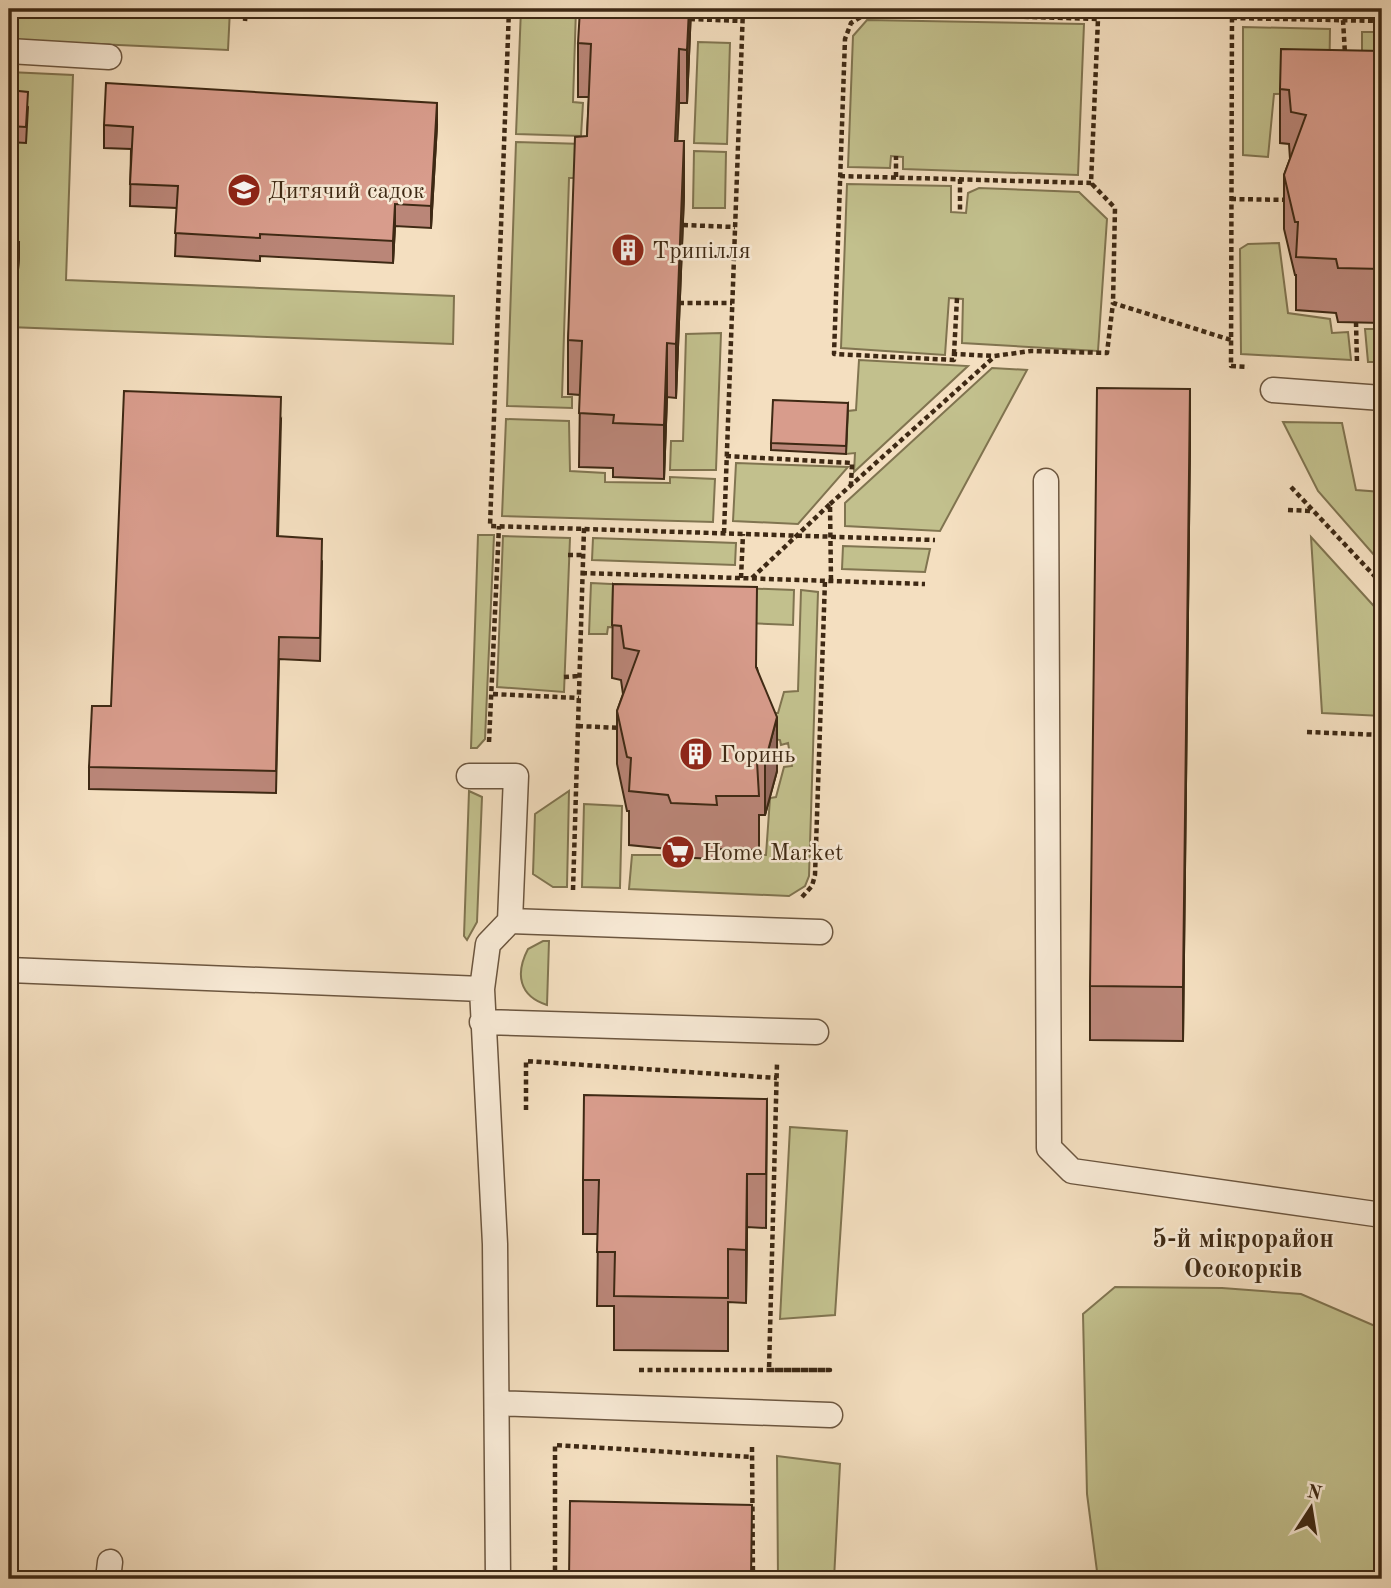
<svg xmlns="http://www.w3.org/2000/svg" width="1391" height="1588" viewBox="0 0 1391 1588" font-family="'Old Standard TT',serif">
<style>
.green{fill:#c2c08d;stroke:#807450;stroke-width:2}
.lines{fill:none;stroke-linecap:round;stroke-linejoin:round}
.lane-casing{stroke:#6c563f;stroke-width:27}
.path{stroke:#3e2914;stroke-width:4.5;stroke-dasharray:5 3.5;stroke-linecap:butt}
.lane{stroke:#f8ead6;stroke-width:24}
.wall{fill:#ba8678;stroke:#3e2914;stroke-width:2}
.shaded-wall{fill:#976d62;stroke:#3e2914;stroke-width:2}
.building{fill:#d89c8c;stroke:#3e2914;stroke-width:2}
.labels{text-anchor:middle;stroke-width:5;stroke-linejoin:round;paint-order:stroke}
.poi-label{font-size:24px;fill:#3e2914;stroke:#f8ead6;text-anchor:start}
.neighbourhood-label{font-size:26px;font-weight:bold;fill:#3e2914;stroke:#f8ead6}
</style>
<rect width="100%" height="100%" fill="#f4dfc0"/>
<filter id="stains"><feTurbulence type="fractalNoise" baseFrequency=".00286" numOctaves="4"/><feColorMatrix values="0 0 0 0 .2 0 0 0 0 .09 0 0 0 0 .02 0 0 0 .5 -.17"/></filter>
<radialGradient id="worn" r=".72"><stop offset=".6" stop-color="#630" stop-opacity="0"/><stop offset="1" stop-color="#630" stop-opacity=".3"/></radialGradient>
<path class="green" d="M9 9H230L228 50 9 40Z
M521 9H576L573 102 583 103 581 136 516 134Z
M867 20 1084 24 1078 175 903 169V157L891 156 890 168 848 167 853 36Z
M1243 27 1330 29 1329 93 1274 94 1268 157 1243 155Z
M1362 32H1382V95H1362Z
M698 42 730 43 727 144 694 143Z
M9 72 73 75 66 280 454 296 453 344 9 327Z
M516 142 583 144 582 178H569L562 397H572V408L507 406Z
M694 151 726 152 725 208H693Z
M847 184 951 186V212L966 213 968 193 979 188 1079 192 1107 219 1098 351 962 343 963 299 949 298 945 355 841 348Z
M1279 243 1288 313 1330 319 1332 333 1348 332 1351 360 1241 354 1240 249 1248 244Z
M1365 329H1382V362H1368Z
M721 333 716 470H670L671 441H683L686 334Z
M859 360 968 366 854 472 855 453 846 454 848 411 856 410Z
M992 368 1027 370 940 531 845 526V503Z
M506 419 569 421 570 471 605 473V482L670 483V477L715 479 713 522 502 516Z
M1283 422 1342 423 1356 490 1382 492V564L1318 491Z
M736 463 848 467 798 524 733 521Z
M478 535H494L485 739 477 748H471Z
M503 536 570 538 564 692 497 687Z
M1311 537 1382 615V716L1322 713Z
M593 538 736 543 735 565 592 560Z
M843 546 930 549 925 572 842 569Z
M591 583 690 588 665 629 608 627 607 634H589Z
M713 587 794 590 793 625 746 623Z
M801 590 818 592 809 876 805 886 789 896 629 889 632 855H766L770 798 776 797 784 767 792 766 788 743 781 745 780 740 774 739 773 713H778L784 692 798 691Z
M469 791 482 797 477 922 467 940 464 936Z
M569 791 567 887H553L533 874 535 814Z
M584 804 622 806 620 888 582 887Z
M543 941H549L547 1005C519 996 515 974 528 949Z
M790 1127 847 1131 835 1315 780 1319Z
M1115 1287 1222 1288 1301 1294 1382 1329V1579H1098L1087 1494 1083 1314Z
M777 1456 840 1464 834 1579H778Z"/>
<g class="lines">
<defs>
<path id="lane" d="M9 51 109 57
M1273 390 1382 398
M1046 481 1049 1148 1072 1171 1382 1215
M469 776H516L510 921
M9 970 482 989 488 944 510 921 820 932
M482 989 495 1244 498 1579
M482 1022 816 1032
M497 1403 830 1415
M108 1579 110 1562"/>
</defs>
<use href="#lane" class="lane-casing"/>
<path class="path" d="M509 9 490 526 935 540
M1232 9 1231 366 1248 367
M1232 18 1382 21
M690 19 742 21
M1343 20 1345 54
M245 21 246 9
M840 176 1091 183 1098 19 869 12 851 23 845 39 834 354 954 360V354L994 356 1031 351 1107 353 1113 303
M896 177V156
M960 179V212
M1092 184 1115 208 1113 303 1231 340
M1231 199 1290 200
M683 225 735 227
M679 303H732
M1356 322 1357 364
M954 354 957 298
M726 456 852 463 851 484
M1291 487 1382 584
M830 504 994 357
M1288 510 1312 511
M724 533 743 9
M568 555H583
M582 573 925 584
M741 578 743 534
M752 578 830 504 831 581
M564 677 579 676
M493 694 579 698
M578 726 622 728
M1307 732 1382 735
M489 742 499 526
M573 890 584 528
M802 897 812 886 815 875 825 580
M526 1110V1061L777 1078
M639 1370H830H769L777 1063
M752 1447 753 1579
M555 1579V1445L752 1457"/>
<use href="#lane" class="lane"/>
</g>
<path class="wall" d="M691 9 687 103H679L677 141 684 195 676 398 667 397 664 479 613 477V468L579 467 580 395 568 394V340L587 136 589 97H578V43Z
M1382 51V323L1338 322 1336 313 1296 310V275H1295L1284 229V175L1290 159 1289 144 1280 143V89Z
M9 90 28 107 26 143 9 142Z
M104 125H437L431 228 395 226 393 263 260 256V261L175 256 177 208 130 206 131 149 104 148Z
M9 241 19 257 16 294H9Z
M848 403 846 454 771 450V443Z
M281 420 278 536 322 561 320 661 279 659 276 793 89 789V767L111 706Z
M1190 442 1183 1041 1090 1040V986Z
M613 584 757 668 777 771 765 815H759V850L717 849V859L671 857 668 849 629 845V811H627L617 764V711L623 694 621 680 612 678Z
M767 1099 766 1228 747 1227 746 1303 728 1302V1351L614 1350V1306H597L598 1234H583V1180Z"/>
<path class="shaded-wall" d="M689 9H691L687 103V50Z
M679 49V103L675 194V141Z
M437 103V125L431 228V206Z
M684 141V195L676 398V344Z
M395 204V226L393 263V241Z
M19 242V257L16 294V279Z
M667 343V397L664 479V425Z
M1190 389V442L1183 1041V987Z
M777 717V771L765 815V762Z
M747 1174V1227L746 1303V1250Z"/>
<path class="building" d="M580 9H689L687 50 679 49 675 141H684L676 344 667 343 664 425 613 423 614 415 579 413 582 341 568 340 575 137 587 136 591 44 578 43Z
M1281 49 1382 51V269L1338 268 1336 259 1296 257 1298 222H1295L1284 175 1306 115 1291 112 1289 90 1280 89Z
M106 83 437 103 431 206 395 204 393 241 260 234V238L175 233 178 186 130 184 133 127 104 125Z
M9 90 28 92 26 127 9 126Z
M9 241 19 242 16 279H9Z
M1097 388 1190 389 1183 987 1090 986Z
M124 391 281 397 277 536 322 539 320 638 279 637 276 771 89 767 92 706H111Z
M773 400 848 403 846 446 771 443Z
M613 584 757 587 756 667 777 717 765 762H757L759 796H716L717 805 671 803 668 795 629 791 631 758 627 757 617 711 639 651 624 648 621 626 612 625Z
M584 1095 767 1099 766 1174H747L746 1250 728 1249V1298L614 1296 615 1252H597L599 1180H583Z
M570 1501 752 1505 751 1579H569Z"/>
<defs>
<symbol id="school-disc" viewBox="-11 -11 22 22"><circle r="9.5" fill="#8f2418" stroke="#f8ead6"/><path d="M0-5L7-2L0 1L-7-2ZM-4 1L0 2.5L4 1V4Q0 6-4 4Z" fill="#fff"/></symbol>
<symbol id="building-disc" viewBox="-11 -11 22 22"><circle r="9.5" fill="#8f2418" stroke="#f8ead6"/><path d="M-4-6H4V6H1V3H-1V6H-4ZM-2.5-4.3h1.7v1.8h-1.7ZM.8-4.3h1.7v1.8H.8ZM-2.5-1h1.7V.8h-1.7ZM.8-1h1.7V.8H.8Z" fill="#fff"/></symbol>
<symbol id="supermarket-disc" viewBox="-11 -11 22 22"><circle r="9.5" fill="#8f2418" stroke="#f8ead6"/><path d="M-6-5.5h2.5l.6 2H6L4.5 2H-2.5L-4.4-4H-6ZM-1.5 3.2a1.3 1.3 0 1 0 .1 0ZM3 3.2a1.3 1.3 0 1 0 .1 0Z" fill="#fff"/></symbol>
</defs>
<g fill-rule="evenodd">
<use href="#school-disc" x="225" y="171" width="38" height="38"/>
<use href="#building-disc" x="609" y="231" width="38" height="38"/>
<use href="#building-disc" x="677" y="735" width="38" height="38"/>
<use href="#supermarket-disc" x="659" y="833" width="38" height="38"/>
</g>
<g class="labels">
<g class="poi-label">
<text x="268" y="198">Дитячий садок</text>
<text x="652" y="258">Трипілля</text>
<text x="720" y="762">Горинь</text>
<text x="702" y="860">Home Market</text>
</g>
<g class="neighbourhood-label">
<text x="1243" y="1247">5-й мікрорайон<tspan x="1243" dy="30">Осокорків</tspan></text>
</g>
</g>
<rect width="1391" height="1588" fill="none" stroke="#f4dfc0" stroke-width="35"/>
<rect x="10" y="10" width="1370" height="1567" fill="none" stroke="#3e2914" stroke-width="3.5"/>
<rect x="18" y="18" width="1356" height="1553" fill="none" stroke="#3e2914" stroke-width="2"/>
<g transform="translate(1311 1508) rotate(12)" stroke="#f8ead6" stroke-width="5" paint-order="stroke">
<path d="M0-5L12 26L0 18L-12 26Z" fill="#3e2914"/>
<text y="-10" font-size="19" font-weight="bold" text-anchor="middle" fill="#3e2914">N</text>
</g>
<rect width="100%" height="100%" filter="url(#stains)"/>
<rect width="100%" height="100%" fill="url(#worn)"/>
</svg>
